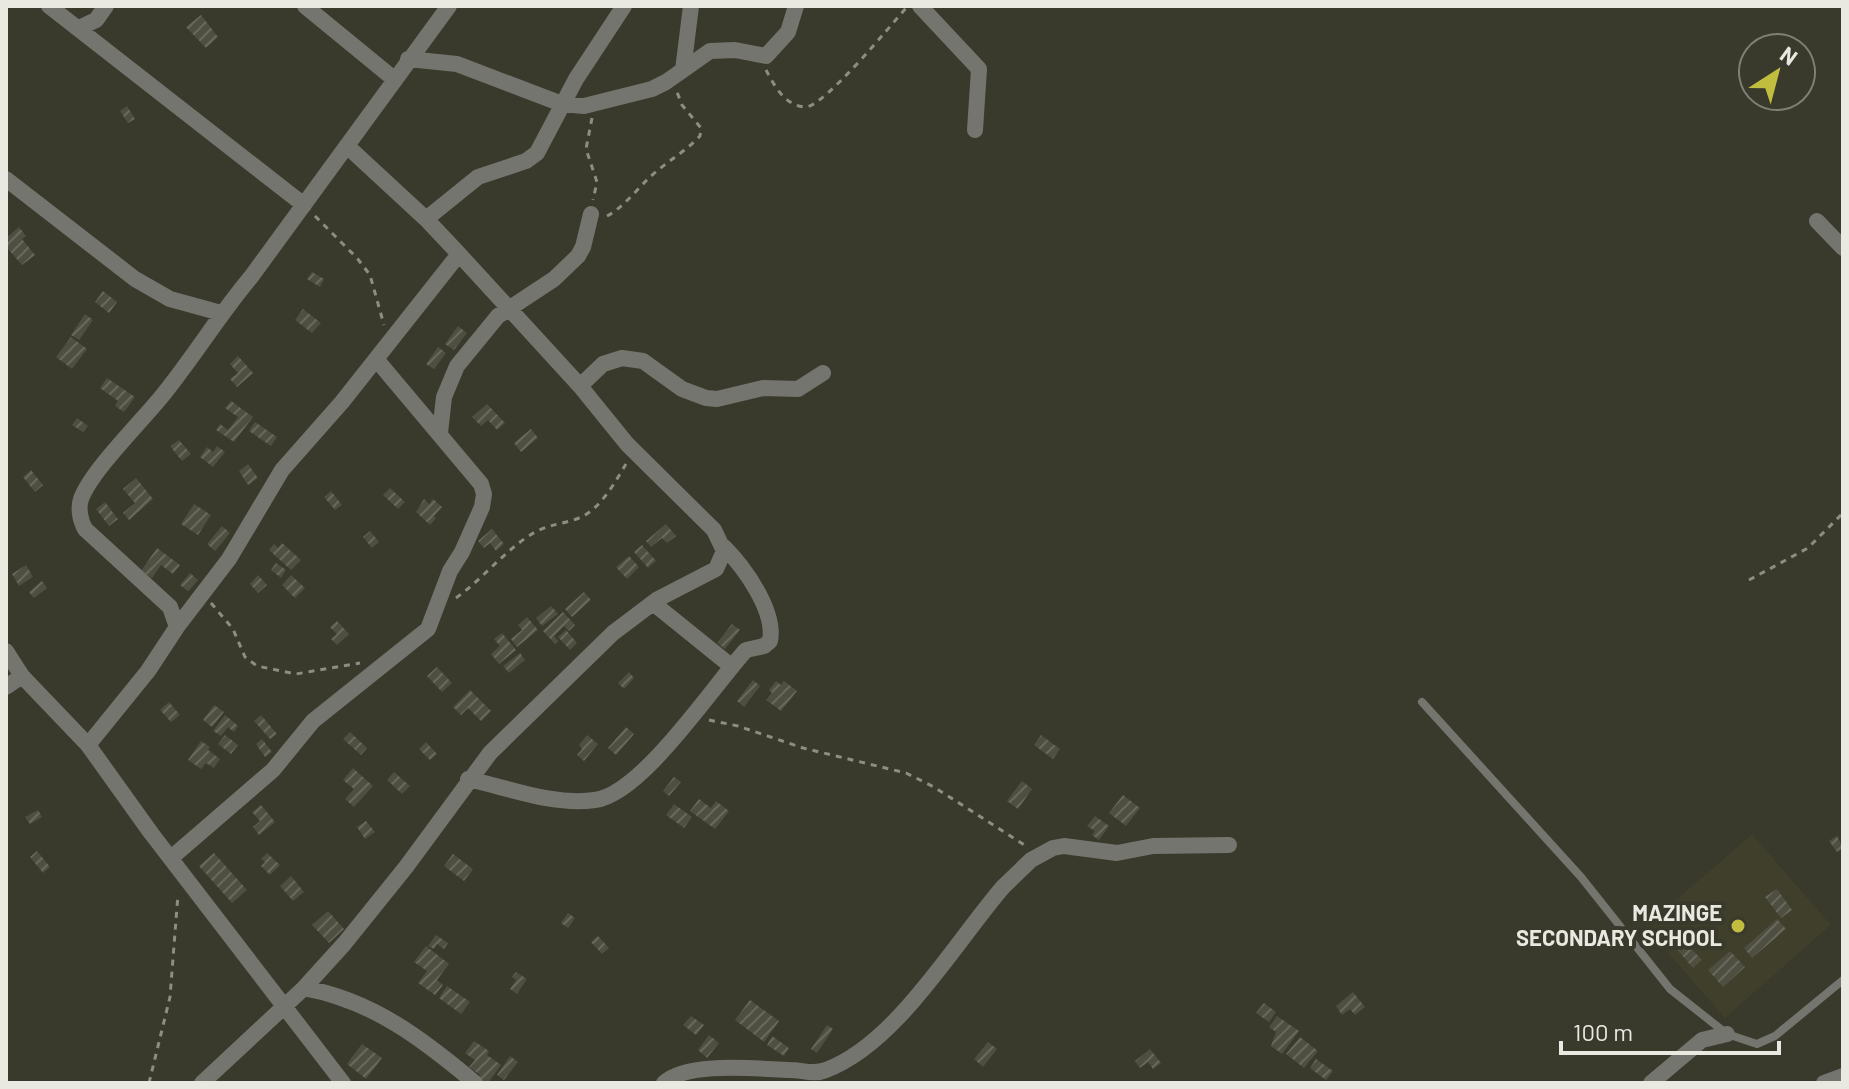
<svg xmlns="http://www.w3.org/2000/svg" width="1849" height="1089" viewBox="0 0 1849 1089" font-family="Barlow,sans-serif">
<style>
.built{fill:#3f3f2b}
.building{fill:url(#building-hatch)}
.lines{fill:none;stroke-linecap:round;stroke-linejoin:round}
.path{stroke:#8d8d82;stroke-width:3;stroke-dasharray:6 6;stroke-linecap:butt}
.lane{stroke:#75756f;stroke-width:8}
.street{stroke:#75756f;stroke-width:16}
.poi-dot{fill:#c1bd3f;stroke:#39392c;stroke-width:3}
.labels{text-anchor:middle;stroke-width:8;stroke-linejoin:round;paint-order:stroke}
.poi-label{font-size:22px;font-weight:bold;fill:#e9e9e1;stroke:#39392c;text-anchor:end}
</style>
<defs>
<pattern id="building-hatch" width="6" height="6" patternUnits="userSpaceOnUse" patternTransform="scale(2)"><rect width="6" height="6" fill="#4e4e41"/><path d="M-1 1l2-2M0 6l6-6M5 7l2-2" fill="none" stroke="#68685c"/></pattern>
</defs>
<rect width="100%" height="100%" fill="#39392c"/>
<path class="built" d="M1752 834 1831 925 1725 1018 1645 927Z"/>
<path class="building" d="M201 15 218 37 206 48 186 27Z
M127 106 135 119 128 123 120 111Z
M19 227 26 236 22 239 35 255 22 265 8 249 6 251V238Z
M312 272 324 279 320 287 307 279Z
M103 291 117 302 109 313 95 302Z
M303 309 321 323 312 333 295 320Z
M85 314 93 320 79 340 71 335Z
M458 326 467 333 454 350 445 344Z
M71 337 87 349 72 369 56 357Z
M438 347 446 353 434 369 426 364Z
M238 356 253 373 237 387 230 379 238 373 230 364Z
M107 378 135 397 124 412 115 406 118 401 100 388Z
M231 401 253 417 234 442 216 430 220 424 228 430 238 417 225 408Z
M487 404 505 423 497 430 488 420 481 426 472 417Z
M77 418 88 426 83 432 72 425Z
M255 422 277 437 271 446 249 431Z
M531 429 538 438 521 452 514 443Z
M179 440 191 454 182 461 170 446Z
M217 446 225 452 213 467 200 457 207 447 213 452Z
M248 464 258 478 248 485 239 471Z
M31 470 43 485 35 492 23 477Z
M136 478 153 499 129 520 123 513 135 503 123 489Z
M390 488 405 502 398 509 383 495Z
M331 491 342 505 335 510 324 497Z
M424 499 429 504 433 499 442 507 434 516 436 518 430 525 416 512Z
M105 502 118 519 109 526 96 509Z
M194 504 211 515 198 535 181 524Z
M666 524 676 536 667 543 662 538 651 547 646 541Z
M222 526 230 533 215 551 207 544Z
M492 529 504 544 496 551 490 543 484 548 478 541Z
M370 531 379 542 372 548 363 537Z
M282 543 301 560 291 570 269 550 274 544 278 548Z
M642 545 656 561 648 568 634 552Z
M157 548 180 565 173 574 161 565 152 578 141 571Z
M629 556 639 567 627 579 616 567Z
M276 563 286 570 281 578 271 570Z
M26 565 33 577 19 586 12 574Z
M190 573 198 580 188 591 180 585Z
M258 575 267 585 258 593 250 584Z
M291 575 305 588 295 598 282 585Z
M42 581 47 588 34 598 29 592Z
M584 592 591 600 572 617 565 609Z
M551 606 558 614 542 626 536 618Z
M563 612 575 625 569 631 564 626 554 636 558 641 555 644 543 631Z
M527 617 538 630 517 647 511 639 522 630 518 625Z
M337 621 349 634 337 645 331 639 337 634 330 627Z
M732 624 740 630 725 649 717 643Z
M566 630 577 643 570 650 558 637Z
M502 633 516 650 499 664 491 654 500 646 494 639Z
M520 653 525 660 509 673 503 666Z
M437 667 452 683 442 692 427 676Z
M629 672 634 678 624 689 618 683Z
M753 680 760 686 744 707 737 701Z
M776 681 781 685 784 681 797 691 781 711 766 700 772 693 769 690Z
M470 690 491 711 481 721 468 708 461 715 453 707Z
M169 702 180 715 171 722 160 710Z
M214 705 224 712 212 727 203 720Z
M225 715 238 726 234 732 228 727 221 736 213 731Z
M261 715 277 734 270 739 254 721Z
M626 727 634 734 616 755 608 748Z
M350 732 367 748 361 755 343 739Z
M225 735 238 745 231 754 218 744Z
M587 735 598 744 584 761 577 755 582 749 579 745Z
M1041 735 1060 749 1053 759 1034 745Z
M262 739 272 752 265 757 256 744Z
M201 741 210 747 208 750 220 759 214 768 206 763 201 769 188 760Z
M426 742 437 754 430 760 419 749Z
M353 768 373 786 354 807 345 799 354 789 343 780Z
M394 772 410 786 402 794 387 780Z
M674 777 681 782 669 796 663 791Z
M1022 781 1032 789 1018 809 1007 801Z
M1123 795 1140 808 1126 826 1109 813Z
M699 799 711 808 716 801 729 811 715 829 690 811Z
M674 804 692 817 684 828 666 815Z
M261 805 275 822 259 835 253 827 260 821 252 812Z
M38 810 42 817 30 824 25 817Z
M1095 816 1109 826 1099 840 1092 835 1095 831 1087 826Z
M366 821 375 832 365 839 357 827Z
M1837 836 1843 848 1837 852 1829 841Z
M37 851 50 867 43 873 30 857Z
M214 853 247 890 232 903 199 866Z
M267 853 280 865 270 875 261 866 265 862 261 859Z
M453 854 473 869 464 881 444 866Z
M291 876 304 892 293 901 280 886Z
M1777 889 1792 910 1781 918 1765 897Z
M328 911 344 929 329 943 312 925Z
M568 913 575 918 568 928 561 923Z
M1777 919 1786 929 1752 958 1744 948Z
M436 935 448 943 444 949 437 944 434 949 428 946Z
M598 936 609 948 602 954 591 942Z
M1683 940 1702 960 1693 968 1675 947Z
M426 946 449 964 437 980 443 985 435 995 418 983 427 971 414 962Z
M1730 951 1745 967 1723 987 1708 970Z
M516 972 527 979 517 994 510 989 516 980 512 977Z
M447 986 470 1002 461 1014 439 998Z
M1353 992 1365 1007 1355 1015 1350 1009 1342 1015 1336 1006Z
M750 1000 779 1021 764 1042 735 1020Z
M1264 1003 1276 1012 1269 1022 1256 1013Z
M691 1016 704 1025 696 1035 683 1025Z
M1277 1016 1299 1031 1282 1054 1271 1046 1276 1032 1269 1027Z
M827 1025 833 1029 817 1053 811 1049Z
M709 1035 719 1043 707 1058 698 1050Z
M772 1036 789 1048 784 1056 767 1045Z
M1300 1037 1318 1051 1304 1068 1286 1054Z
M474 1041 489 1051 487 1055 501 1065 488 1083 477 1079 480 1075 469 1067 475 1060 465 1053Z
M988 1042 997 1049 983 1067 974 1059Z
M362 1044 382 1058 366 1079 347 1064Z
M1150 1049 1161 1063 1153 1069 1148 1062 1140 1068 1135 1061Z
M510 1056 518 1062 504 1080 497 1075Z
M1316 1059 1333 1071 1326 1080 1310 1068Z"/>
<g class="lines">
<path class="path" d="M766 70C774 85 785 106 805 107 823 108 891 25 906 8
M592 118 586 149 597 182 593 200
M315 216 357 258 370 275 384 325
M607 216C624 207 636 190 650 177 666 162 685 152 700 136L701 128 682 105 677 92
M1749 580 1808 548 1843 513
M456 598C481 580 501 555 527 537 548 523 558 526 579 518 600 510 616 481 627 462
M211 603 233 629 245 657 257 666 296 674 360 663
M709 720 738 726 803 748 906 773 934 787 1026 846
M149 1083 170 997 178 894"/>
<path class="lane" d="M1422 702 1581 877 1670 989 1727 1034 1757 1044 1775 1036 1843 980"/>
<path class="street" d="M49 6 304 205
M305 6 394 79
M920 6 979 69 975 130
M79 28 96 20 106 6
M408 59 457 64 562 104 584 106 652 89 666 82 710 51 735 50 766 56 788 32 796 6
M683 70 691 6
M6 179 135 279 170 299 221 313
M426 219 478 177 526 161 537 153 576 79 624 6
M1817 221 1843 248
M580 386 603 364 622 358 643 361 682 389 706 398 717 399 763 388 798 389 823 373
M440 433 444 397 457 366 498 316 554 279 578 256 583 247 591 214
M653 603 731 666
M177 627 229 559 282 470 342 402 459 254
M6 651 22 676 88 745 151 833 343 1083
M6 687 22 676
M88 745 148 671 177 627 170 607 85 529C80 520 78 508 81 499 91 471 142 421 162 396 193 358 219 315 251 277L449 6
M468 779C509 788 553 806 595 800 642 794 713 686 746 650L764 646 770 641C776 611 744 567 724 547
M171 858 273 770 313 721 428 629 450 571 462 552 482 507 484 494 481 484 376 359
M304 988C372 1000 424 1040 475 1083
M202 1083 304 988 344 944 406 867 490 753 613 633 658 599 716 569 724 551 714 530 627 444 580 386 459 254 426 219 347 146
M664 1083C687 1061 758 1069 790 1070 802 1070 814 1075 826 1070 896 1044 954 944 1003 887L1031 860 1053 848 1064 846 1117 853 1153 846 1229 845
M1651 1083 1702 1040 1727 1034
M1824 1083 1843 1076"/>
</g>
<circle class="poi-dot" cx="1738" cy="926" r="8"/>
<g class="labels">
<g class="poi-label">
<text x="1722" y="921">MAZINGE<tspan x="1722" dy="25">SECONDARY SCHOOL</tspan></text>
</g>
</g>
<rect width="1849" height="1089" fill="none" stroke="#e9e9e1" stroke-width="16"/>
<g transform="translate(1777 72) rotate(36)"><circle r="38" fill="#39392c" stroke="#7f7f74" stroke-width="2"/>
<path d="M0-6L14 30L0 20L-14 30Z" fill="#c1bd3f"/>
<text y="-12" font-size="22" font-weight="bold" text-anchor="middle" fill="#e9e9e1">N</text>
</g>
<path d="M1561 1041v12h218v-12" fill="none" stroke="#e9e9e1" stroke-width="4"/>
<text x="1573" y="1041" font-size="24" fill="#e9e9e1" stroke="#39392c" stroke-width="6" paint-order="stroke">100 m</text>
</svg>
